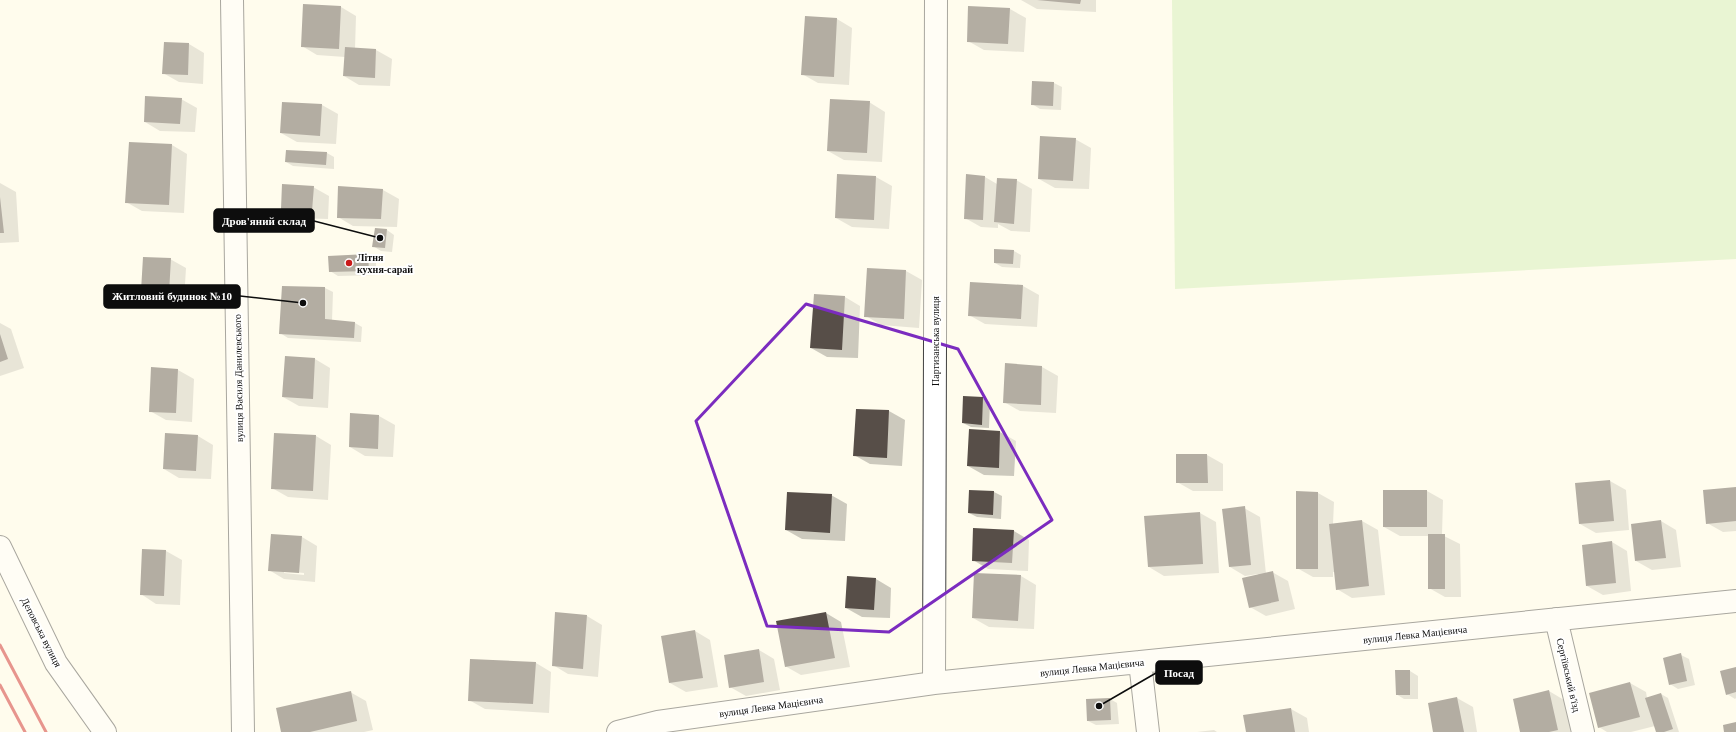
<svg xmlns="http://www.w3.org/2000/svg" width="1736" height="732" viewBox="0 0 1736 732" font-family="Georgia,serif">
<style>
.green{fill:#cfedb3}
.shadow{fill:#0003;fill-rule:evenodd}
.building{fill:#574e48}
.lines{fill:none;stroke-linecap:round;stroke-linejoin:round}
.minor-casing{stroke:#404040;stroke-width:24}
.minor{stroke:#fff;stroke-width:22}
.rail{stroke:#c9191a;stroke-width:3}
.marked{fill:none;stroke:#7b2cbf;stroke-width:3;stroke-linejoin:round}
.poi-dot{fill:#c9191a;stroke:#fff;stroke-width:1.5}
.labels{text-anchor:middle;stroke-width:4;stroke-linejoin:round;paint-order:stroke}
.poi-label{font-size:10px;font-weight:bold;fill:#0d0d0d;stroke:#fff;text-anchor:start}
.street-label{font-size:10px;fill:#0d0d0d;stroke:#fff}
.leader{fill:none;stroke:#0d0d0d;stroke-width:1.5}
.callout-dot{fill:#0d0d0d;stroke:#fff;stroke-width:1.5}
.callout{fill:#0d0d0d;stroke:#0d0d0d;stroke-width:1.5}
.callout-label{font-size:11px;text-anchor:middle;font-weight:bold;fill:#fff}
</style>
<rect width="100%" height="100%" fill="#fffced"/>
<path class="green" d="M1172 0H1736V259L1175 289Z"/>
<path class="shadow" d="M1021 0H1096V12L1037 9Z
M341 7 356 16 355 49 376 50 392 59 390 86 359 85 344 76 345 57 317 55 302 46Z
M969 7 1010 9 1026 18 1024 52 984 50 968 41Z
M837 19 852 28 849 85 818 83 802 74Z
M189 44 204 53 203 84 179 82 163 73Z
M1033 82 1054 83 1062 87 1061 110 1040 109 1032 104Z
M181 99 197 108 195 132 160 131 145 122Z
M869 102 885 112 882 162 844 160 828 151Z
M283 103 322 105 338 114 336 144 297 142 281 133Z
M1075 139 1091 148 1089 189 1055 188 1039 179Z
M172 145 187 154 184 213 142 211 126 202Z
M327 153 334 157V169L293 166 286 162Z
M876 177 892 186 889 229 852 227 836 218Z
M985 177 997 184 1016 180 1032 189 1030 232 1011 231 998 224V228L981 227 965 218Z
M0 183 16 192 19 242 0 243Z
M313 187 329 196 328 219 297 218 282 209Z
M339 188 383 190 399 199 397 227 353 226 338 217Z
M387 230 394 235 392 252 381 251 373 246Z
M1014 251 1021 255 1020 268 1002 267 995 263Z
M368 256 376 260V275L338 276 330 271Z
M170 259 186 268 184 301 158 300 142 291Z
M906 271 922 280 919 328 881 325 866 316Z
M1023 286 1039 295 1037 327 985 324 969 315Z
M325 288 333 292 332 321 355 323 362 327 361 342 288 338 280 333Z
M845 297 860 306 858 358 827 357 811 348Z
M0 323 11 329 24 368 0 376Z
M315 359 330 368 328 408 299 406 283 397Z
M1006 364 1042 367 1058 376 1056 413 1020 411 1004 402Z
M152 368 178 370 194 379 192 422 166 420 150 411Z
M983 398 990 402 989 428 971 427 963 423Z
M857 410 889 411 905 420 902 466 870 464 854 455Z
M351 414 379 416 395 425 393 457 365 456 350 447Z
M1000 432 1016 441 1014 476 984 475 968 466Z
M198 436 213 445 211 479 179 478 164 469Z
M316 436 331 445 328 500 288 497 272 488Z
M1207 455 1223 464V491H1193L1177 482Z
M1610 481 1626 490 1629 530 1596 533 1580 524 1576 484Z
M1736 488V531L1723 532 1707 523Z
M970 491 994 492 1002 496 1001 519 977 517 969 513Z
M1427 491 1443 500 1442 535 1460 544 1461 597H1445L1429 588V536H1400L1384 527Z
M1318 493 1334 502 1333 524 1362 521 1378 530 1385 595 1352 598 1337 589 1335 572H1333V577H1313L1297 568Z
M831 495 847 504 845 541 802 539 786 530Z
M1244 508 1260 517 1266 574 1272 572 1288 581 1295 609 1266 616 1250 607 1258 574 1245 576 1230 567Z
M1200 513 1216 522 1219 573 1164 576 1149 567 1146 517Z
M1661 521 1676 530 1681 567 1652 570 1636 561Z
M1014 531 1029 540 1028 571 988 569 973 560Z
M302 537 317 546 315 582 284 579 269 570ZM284 571 304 573V575L284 573Z
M1612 542 1627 551 1631 591 1603 595 1587 586Z
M143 550 166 551 182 560 180 605 156 604 141 594Z
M1021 576 1036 585 1034 629 989 627 973 618Z
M876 579 891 588 890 618 862 617 846 608Z
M826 613 841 622 850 667 801 675 785 666Z
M587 616 602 625 598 677 568 674 553 665Z
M695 631 710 640 718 687 686 692 670 683 662 637Z
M759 650 774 659 780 690 746 696 730 687Z
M1681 655 1689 659 1695 685 1678 689 1670 684Z
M536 663 551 672 549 713 485 709 469 700Z
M1736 668V698L1735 699 1727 694Z
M1410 671 1418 676V699H1404L1396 694Z
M1630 683 1646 692 1647 698 1661 694 1668 698 1679 732H1657L1655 726 1631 732H1607L1599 727Z
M1549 691 1564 700 1571 732H1521Z
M350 692 366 701 373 730 364 732H282Z
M1457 698 1473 707 1477 732H1434Z
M1110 699 1117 703 1119 724 1096 725 1088 721Z
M1291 709 1307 718 1309 732H1247Z
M1214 730 1217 732H1197Z"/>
<path class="building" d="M1037 0H1081L1080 4Z
M303 4 341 6 339 49 301 47Z
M968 6 1010 8 1008 44 967 42Z
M805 16 837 18 834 77 801 75Z
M164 42 189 43 188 75 162 74Z
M345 47 376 49 375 78 343 76Z
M1032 81 1054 82 1053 106 1031 105Z
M145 96 182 98 180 124 144 122Z
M830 99 870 101 867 153 827 151Z
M282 102 322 104 320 136 280 133Z
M1040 136 1076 138 1073 181 1038 179Z
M129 142 172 144 169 205 125 203Z
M286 150 327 152 326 165 285 162Z
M837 174 876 176 874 220 835 218Z
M966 174 985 176 983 220 964 219Z
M997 178 1017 179 1014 224 994 222Z
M282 184 314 186 312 211 281 209Z
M338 186 383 189 381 219 337 218Z
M0 197 4 233H0Z
M375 228 387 229 385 248 372 247Z
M994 249 1014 250 1013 264 994 263Z
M368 254 369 271 329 272 328 256Z
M143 257 171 258 169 293 141 291Z
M867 268 906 270 904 319 864 317Z
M970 282 1023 285 1021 319 968 316Z
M282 286 325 287V319L355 322 354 338 279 334Z
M814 294 845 296 842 350 810 348Z
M0 334 8 359 0 362Z
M285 356 315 358 313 399 282 397Z
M1005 363 1042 366 1041 405 1003 403Z
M151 367 178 369 176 413 149 412Z
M963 396 983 397 982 425 962 423Z
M856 409 889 410 887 458 853 456Z
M350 413 379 415 378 449 349 447Z
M969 429 1000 431 999 468 967 466Z
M165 433 198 435 196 471 163 469Z
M274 433 316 435 313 491 271 489Z
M1176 454H1207L1208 483H1176Z
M1610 480 1614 521 1579 524 1575 483Z
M1736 487V521L1706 524 1703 490Z
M969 490 994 491 993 515 968 513Z
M1383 490H1427V527H1383Z
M1296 491 1318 492V569H1296Z
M787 492 832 494 830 533 785 530Z
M1245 506 1251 565 1229 567 1222 509Z
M1200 512 1203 564 1148 567 1144 516Z
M1362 520 1369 586 1336 590 1329 524Z
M1661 520 1666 558 1635 561 1631 524Z
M973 528 1014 530 1012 563 972 561Z
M271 534 302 536 299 573 268 571Z
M1428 534H1445V589H1428Z
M1612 541 1616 583 1586 586 1582 545Z
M142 549 166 550 164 596 140 595Z
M1273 571 1279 601 1249 608 1242 578Z
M974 573 1021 575 1018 621 972 618Z
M847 576 876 578 874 610 845 608Z
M555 612 587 615 583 669 552 666Z
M826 612 835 658 785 667 776 621Z
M695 630 703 678 669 683 661 636Z
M759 649 764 682 729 688 724 655Z
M1681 653 1687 681 1669 685 1663 658Z
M470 659 536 662 533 704 468 701Z
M1736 667V692L1726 695 1720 671Z
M1395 670H1410V695H1396Z
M1630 682 1640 717 1598 728 1589 693Z
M1549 690 1558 730 1549 732H1520L1513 699Z
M351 691 357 721 310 732H281L276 708Z
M1661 693 1673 729 1664 732H1656L1645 698Z
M1457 697 1464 732H1433L1428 703Z
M1110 698 1111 720 1087 721 1086 699Z
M1291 708 1295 732H1246L1243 715Z
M1736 722V732H1724L1723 725Z"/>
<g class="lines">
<defs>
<path id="minor" d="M232 0 243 732
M0 547 56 663 105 732
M1556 619 1583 732
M1140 662 1148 732
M934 683 936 0
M618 732 658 722 934 683 1736 601"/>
</defs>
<use href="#minor" class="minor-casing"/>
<use href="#minor" class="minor"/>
<path class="rail" d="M0 645 46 732
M0 685 25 732"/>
</g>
<path d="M0 0H1736V732H0ZM806 304 958 349 1052 520 889 632 767 626 696 421Z" fill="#fffced" fill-opacity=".55" fill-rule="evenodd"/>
<path class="marked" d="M806 304 958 349 1052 520 889 632 767 626 696 421Z"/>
<circle class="poi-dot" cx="349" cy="263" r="4"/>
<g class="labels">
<g class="poi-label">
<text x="357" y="261">Літня<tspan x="357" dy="12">кухня-сарай</tspan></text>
</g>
<g class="street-label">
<text transform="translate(935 341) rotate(-90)" y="4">Партизанська вулиця</text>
<text transform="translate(238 378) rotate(-91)" y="4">вулиця Василя Данилевського</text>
<text transform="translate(42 632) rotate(63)" y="4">Деповська вулиця</text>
<text transform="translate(1415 634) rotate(-6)" y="4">вулиця Левка Мацієвича</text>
<text transform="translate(1092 667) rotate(-6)" y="4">вулиця Левка Мацієвича</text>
<text transform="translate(1569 675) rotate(77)" y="4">Сергіївський в'їзд</text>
<text transform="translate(771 706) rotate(-8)" y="4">вулиця Левка Мацієвича</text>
</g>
</g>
<path class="leader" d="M380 238L314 221M303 303L240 296M1099 706L1156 673"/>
<g class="callout-dot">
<circle cx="380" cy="238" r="4"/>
<circle cx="303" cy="303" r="4"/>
<circle cx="1099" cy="706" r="4"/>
</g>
<g class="callout">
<rect x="214" y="209" width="100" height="23" rx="4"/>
<rect x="104" y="285" width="136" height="23" rx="4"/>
<rect x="1156" y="661" width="46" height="23" rx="4"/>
</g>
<g class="callout-label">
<text x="264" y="225">Дров'яний склад</text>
<text x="172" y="300">Житловий будинок №10</text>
<text x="1179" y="677">Посад</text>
</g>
</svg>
